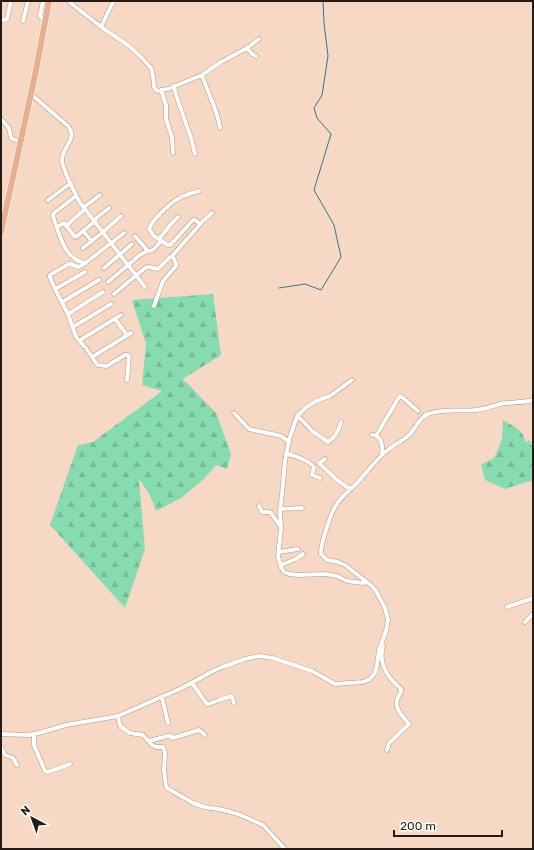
<svg xmlns="http://www.w3.org/2000/svg" width="534" height="850" viewBox="0 0 534 850" font-family="Rubik,sans-serif">
<style>
.forest{fill:url(#forest-firs)}
.lines{fill:none;stroke-linecap:round;stroke-linejoin:round}
.stream{stroke:#30798a;stroke-width:1}
.street-casing{stroke:#b19482;stroke-width:5}
.primary-casing{stroke:#fff;stroke-width:7}
.street{stroke:#fff;stroke-width:4}
.primary{stroke:#e8ae8f;stroke-width:6}
</style>
<defs>
<pattern id="forest-firs" width="22" height="20" patternUnits="userSpaceOnUse"><rect width="22" height="20" fill="#87dbb1"/><path d="M5 1l3.5 6h-7zM16 11l3.5 6h-7z" fill="#74bb97"/></pattern>
</defs>
<rect width="100%" height="100%" fill="#f6d8c4"/>
<path class="forest" d="M213 294 221 355 183 379 216 413 231 454 227 469 216 465 204 479 181 498 156 511 150 495 139 479 145 549 125 608 50 525 78 445 93 442 162 391 142 385 146 344 132 300Z
M503 420 518 429 523 435 526 442 530 440 531 445H533V480L505 489 485 480 481 465 494 458 502 440Z"/>
<g class="lines">
<path class="stream" d="M279 288 305 284 321 290 341 257 334 225 314 190 331 134 317 118 314 108 322 95 328 56 324 23 323 1"/>
<defs>
<path id="street" d="M43 1 40 16 43 19 46 20
M68 1 100 26 129 46 142 58 151 68 153 75 154 87 157 91 168 89 202 75 221 62 247 48 259 39
M1 19 4 20 7 19 11 1
M23 21 28 1
M101 27 111 6 114 1
M247 48 252 54 256 56
M202 75C208 94 217 108 220 128
M174 86 176 95 191 138 195 154
M161 90 166 105V119L172 137 173 153
M31 94 68 126C79 139 61 147 62 161 63 170 76 196 81 204L145 287
M1 119 9 128 11 138 20 142
M199 191C182 195 172 201 160 214 156 218 151 223 149 229L154 236 168 245H170L174 241 193 220H195L200 224
M76 196 54 213 53 216C57 228 63 251 74 258 77 261 82 262 86 263
M48 200 71 183
M84 207 100 195
M94 220 109 208
M66 226 85 209
M57 227 64 223 75 237H76L95 221
M83 231 92 241
M124 233 84 264 79 267 70 264 67 265 50 275V277L54 287 68 314 76 337 86 348 96 363 98 365 107 366 125 355H128L129 356 127 380
M135 236 148 251
M159 239 171 224 178 217
M83 248 103 232 121 216
M104 268 132 244
M108 282 140 255 145 252 153 250 161 241
M55 289 85 272
M114 294 145 268 149 267 158 269 170 257
M62 302 99 280
M154 306 163 281 176 266C177 262 172 259 173 255L203 221 212 213
M68 314 103 292
M115 319 127 335
M73 327 111 304
M80 340 121 315
M92 357 131 333
M352 380 330 396 316 401 308 406 298 415 295 422 289 440 285 461 282 494 280 510 281 529 278 556 281 567 284 572 289 574 298 575 325 574 337 576 347 581 363 583 367 582
M234 413 249 429 281 436 289 442
M297 416 305 423 312 431 328 442C335 438 339 430 341 422
M372 435C382 435 383 447 382 455
M376 436 399 397 400 396 403 398 418 411
M286 454C294 455 308 460 314 467L312 475 320 478
M325 459 319 463 320 464 337 480 350 489
M259 506 262 512H269L271 513 281 527
M280 509 302 508
M279 552 298 549
M281 565 296 559 303 554
M507 607 533 598
M525 622 533 614
M383 646C378 663 388 678 401 689V692C391 706 400 713 409 724L389 743 387 750
M192 683 207 704H209L219 700 231 696 232 697 234 703
M162 698 168 723
M118 716 119 722 121 727 130 733 143 735 152 745 156 747H163L165 753 164 770 166 786 167 788 193 803 204 807 219 809 238 814 263 825 285 849
M1 734 28 735 39 733 66 725 118 716 182 688 213 671 222 667 245 659 259 656 273 658 312 671 335 684 363 682 370 679 375 673 377 665 379 650 386 631 388 620 385 608 376 591 372 586 345 565 338 562 327 560 321 554C320 545 331 513 336 505 342 496 350 490 357 483 367 472 376 459 388 450 394 445 402 441 408 436 416 429 419 417 428 414 444 408 460 412 476 410 485 409 492 406 500 404 511 402 522 403 533 400
M34 734V745L45 771 48 772 70 764
M149 741 168 736H170L173 738 199 730 205 735
M1 747 5 755 13 758 17 765"/>
<path id="primary" d="M1 232 35 75 49 1"/>
</defs>
<use href="#street" class="street-casing"/>
<use href="#primary" class="primary-casing"/>
<use href="#street" class="street"/>
<use href="#primary" class="primary"/>
</g>
<rect width="534" height="850" fill="none" stroke="#261b14" stroke-width="4"/>
<g transform="translate(32 818) rotate(319)" stroke="#ffffff" stroke-width="3" paint-order="stroke">
<path d="M0-3L7 15L0 10L-7 15Z" fill="#261b14"/>
<text y="-6" font-size="11" font-weight="bold" text-anchor="middle" fill="#261b14">N</text>
</g>
<path d="M394 830v6h108v-6" fill="none" stroke="#261b14" stroke-width="2"/>
<text x="400" y="830" font-size="12" fill="#261b14" stroke="#ffffff" stroke-width="3" paint-order="stroke">200 m</text>
</svg>
